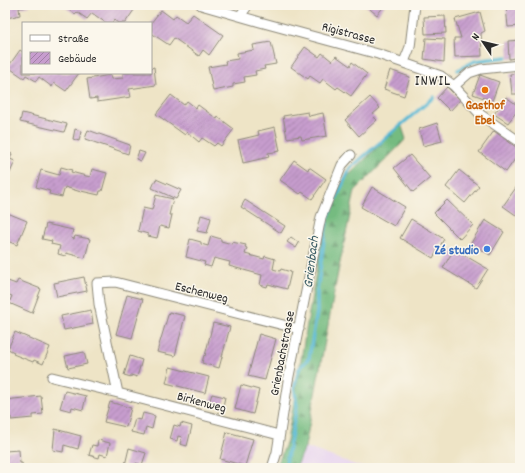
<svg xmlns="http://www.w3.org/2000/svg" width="525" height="473" viewBox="0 0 525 473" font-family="Dekko,sans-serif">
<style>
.built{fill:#e6d2f0}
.forest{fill:url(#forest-firs);stroke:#507356}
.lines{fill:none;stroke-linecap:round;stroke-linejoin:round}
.stream{stroke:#55b8d4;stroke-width:3.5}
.building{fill:url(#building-hatch)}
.minor-casing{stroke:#8c8878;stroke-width:11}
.minor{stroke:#fff;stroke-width:9}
.food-dot{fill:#e8710a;stroke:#fbf7ec;stroke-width:1.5}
.shop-dot{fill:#3f7fe0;stroke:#fbf7ec;stroke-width:1.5}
.labels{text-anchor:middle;stroke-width:3;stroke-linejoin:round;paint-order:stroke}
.street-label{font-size:13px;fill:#2b2b2b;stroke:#fbf7ec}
.food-label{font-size:13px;font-weight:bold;fill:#c56008;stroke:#fbf7ec}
.shop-label{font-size:13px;font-weight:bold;fill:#366cbe;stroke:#fbf7ec;text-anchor:end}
.water-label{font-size:14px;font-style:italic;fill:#3a5c66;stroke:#fbf7ec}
.quarter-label{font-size:15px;letter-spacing:1px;fill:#2b2b2b;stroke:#fbf7ec}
</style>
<defs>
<pattern id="forest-firs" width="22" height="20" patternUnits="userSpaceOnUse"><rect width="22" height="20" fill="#74bb80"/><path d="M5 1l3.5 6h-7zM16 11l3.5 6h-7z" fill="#5f9869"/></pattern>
<pattern id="building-hatch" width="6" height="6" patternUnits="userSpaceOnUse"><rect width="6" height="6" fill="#c79dce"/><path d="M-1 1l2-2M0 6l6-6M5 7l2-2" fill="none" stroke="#a280a7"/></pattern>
</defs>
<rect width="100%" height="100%" fill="#fbf7ec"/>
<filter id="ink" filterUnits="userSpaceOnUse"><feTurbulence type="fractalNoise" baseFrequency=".025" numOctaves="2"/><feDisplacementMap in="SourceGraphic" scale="8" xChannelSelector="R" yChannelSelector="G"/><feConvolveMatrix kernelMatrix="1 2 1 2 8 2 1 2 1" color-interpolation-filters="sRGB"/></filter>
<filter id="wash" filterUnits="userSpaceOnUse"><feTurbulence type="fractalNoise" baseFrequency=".012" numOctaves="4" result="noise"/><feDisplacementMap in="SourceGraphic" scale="16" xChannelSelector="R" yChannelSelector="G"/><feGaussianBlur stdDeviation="0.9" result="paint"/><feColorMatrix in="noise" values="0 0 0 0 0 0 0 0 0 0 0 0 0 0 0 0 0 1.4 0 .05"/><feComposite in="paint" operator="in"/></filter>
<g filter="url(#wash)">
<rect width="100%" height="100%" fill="#eee4c6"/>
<path class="built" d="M305 447 364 468H296Z"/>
<path class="forest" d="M401 124 406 139 355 191 338 272 305 447 296 468H276L287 441 324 225 338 186Z"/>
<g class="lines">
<path class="stream" d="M458 70 475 61 507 57
M285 468 297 406 294 387 299 369 309 358 317 312V291L327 219 350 168 434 97"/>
</g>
<g id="blocks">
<path class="building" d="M5 5H30V6L19 8 20 15 7 18 8 21H5Z
M62 5H127L134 10 125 23H118L114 20 112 23H106L92 13 87 19 77 12 75 14Z
M365 5H385L377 15Z
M520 6V26L508 27 506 7Z
M161 10 173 19 176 15 186 22 193 14 223 35 209 55 203 50 199 56 174 38 169 45 151 33V23Z
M480 12 485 31 481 33 482 56 455 57 454 38H461L455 19Z
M445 16 446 33 425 34 424 17Z
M426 38 445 39 444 62 424 59Z
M520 40V57L509 59 508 41Z
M271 42 276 64 264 66 265 69 255 71 256 75 244 77 245 82 233 84V87L213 91 208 67 226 64 225 61 238 59 237 53 254 50 253 45Z
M305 47 319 57 322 53 332 61 336 56 350 66 352 62 367 74 351 96 338 87 336 89 323 79 320 83 310 76 308 79 291 67Z
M20 50 23 52V73H79L66 91 54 83 52 87 39 77 36 81 26 75 24 78 8 67Z
M154 67 156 85 129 89 131 97 97 102V98L90 99 87 79 110 75 111 79 123 78V73H151V68Z
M390 70 410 77 404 96 384 89Z
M520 73V94H512L510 74Z
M480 75 499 82 492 101 473 94Z
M447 87 460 100 450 111 437 98Z
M171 95 184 105 187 101 196 108 198 105 217 119 218 117 234 129 221 146 217 143 214 146 202 138 199 142 187 132 185 135 156 114Z
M370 97 380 108 372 115 377 120 359 136 345 120Z
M506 97 520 107 508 123 494 114Z
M308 112 309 116 323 113 327 136 302 140 301 136 287 138 283 116Z
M22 113 67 124 64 132 20 122Z
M437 123 442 141 423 146 419 129Z
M275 127 280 151 268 153 269 157 243 163 238 140 259 135 258 131Z
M75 129 81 131 79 141 73 139Z
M88 130 130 145 128 154 85 139Z
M494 131 520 150V152L506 172 479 152Z
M5 151 12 154 10 159 15 161 10 173 5 171Z
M139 151 145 153 141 161 136 159Z
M410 155 430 178 413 192 394 168Z
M294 160 308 170 309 167 326 179 312 199 302 192 300 194 280 180Z
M61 167 72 170 71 172 90 177 92 169 107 173 102 191H100L99 195 81 191V192L65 187 62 197 49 194 50 191 36 187 41 170 59 175Z
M459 170 479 186 465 203 446 187Z
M156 179 181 190 176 199 152 188Z
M520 182V218L503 206Z
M372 187 405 207 394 226 361 207Z
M156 195 173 199 169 215H172L169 228 160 226 157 238 148 236V234L138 231 143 208 152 210Z
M245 200 285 226 281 233 241 207Z
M447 200 473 225 460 239 434 213Z
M5 212 27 221 17 245 5 240Z
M201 215 211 218 207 233 197 231Z
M411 219 444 239 433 258 400 238Z
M485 220 504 232 490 255 471 243Z
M46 224 73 230 71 238 74 239 75 236 90 239 85 258 66 253 65 256 58 254 60 246 51 244 52 241 42 239Z
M211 236 221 239V241L232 244V242L246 245 245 247 247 248 245 254 264 259 265 256 275 259 273 269 280 271 281 269 291 272 287 289 268 284 267 287 260 285 262 275 229 266 230 262 214 258 211 267 204 265 205 262 186 257 190 239 201 242V244L208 246Z
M291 237 299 243 296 248 287 242Z
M454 249 488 269 476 288 443 268Z
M84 277 87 291 57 297 54 283Z
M5 280 16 284 18 280 41 289 32 313 9 303 12 296 5 293Z
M127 295 143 299 132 338 116 334Z
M91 310 93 324 64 330 61 316Z
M169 312 185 316 175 356 157 352Z
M213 323 230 327 219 368 202 363 204 355 205 356Z
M15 332 50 347 43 364 34 360 33 362 13 354 14 352 8 349Z
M259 334 276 339 265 380 248 376Z
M84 352 87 364 68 368 65 356Z
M130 356 142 360 137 377 131 375V377L124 375Z
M170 367 209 377 205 393 166 383Z
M241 385 259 390 253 414 235 409Z
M65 391 86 396 83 410 72 407 71 411 60 408Z
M212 394 225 397 223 406 209 403Z
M41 396 43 414 33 415V418L11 420V417L5 418V400Z
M110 402 131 408 126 427 104 422Z
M143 413 155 416 152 429 146 427 144 435 131 432 135 419 141 420Z
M181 423 192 426 187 446 180 444 182 437 178 436 177 441 170 439 174 425 180 427Z
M55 429 81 436 78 449 64 445 63 452 53 450Z
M227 432 253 439 245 466 220 459Z
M98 440 110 443 107 456 100 454 99 458 89 455 92 445 97 446Z
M129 448 146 453 142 465 136 463 135 468 125 465Z
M19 450 20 463H22L23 468H5V451Z"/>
</g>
</g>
<g filter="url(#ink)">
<use href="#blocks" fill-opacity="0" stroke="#8c8878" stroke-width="1"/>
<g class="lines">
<defs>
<path id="minor" d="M201 5 260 22 378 54 441 76 454 86 481 115 520 142
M240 16 248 5
M404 62 410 47 415 5
M454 86 469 73 481 69 520 65
M52 377 118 393 279 435
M118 393 99 304 97 283 115 282 299 329
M272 468 277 452 288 381 321 217 342 165 351 155"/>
</defs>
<use href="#minor" class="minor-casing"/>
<use href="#minor" class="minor"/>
</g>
</g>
<circle class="food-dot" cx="485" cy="90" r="4"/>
<circle class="shop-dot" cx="487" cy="249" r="4"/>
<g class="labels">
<g class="street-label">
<text transform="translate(349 32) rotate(15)" y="5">Rigistrasse</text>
<text transform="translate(202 291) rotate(14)" y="5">Eschenweg</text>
<text transform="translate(281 353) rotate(-79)" y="5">Grienbachstrasse</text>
<text transform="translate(202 401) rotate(15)" y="5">Birkenweg</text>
</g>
<g class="food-label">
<text x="485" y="109">Gasthof<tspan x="485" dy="15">Ebel</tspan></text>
</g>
<g class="shop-label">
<text x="479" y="254">Zé studio</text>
</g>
<g class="water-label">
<text transform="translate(310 262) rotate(-83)" y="5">Grienbach</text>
</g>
<g class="quarter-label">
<text x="433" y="85">INWIL</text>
</g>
</g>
<rect width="525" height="473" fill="none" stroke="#fbf7ec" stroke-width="20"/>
<rect x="22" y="22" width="130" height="52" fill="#fbf7ec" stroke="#a8a59f"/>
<rect x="30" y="35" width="20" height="6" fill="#ffffff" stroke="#a8a59f"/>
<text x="58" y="42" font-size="12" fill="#2b2b2b">Straße</text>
<rect x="30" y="52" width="20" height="12" fill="url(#building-hatch)" stroke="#a8a59f"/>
<text x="58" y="62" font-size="12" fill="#2b2b2b">Gebäude</text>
<g transform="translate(483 42) rotate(305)" stroke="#fbf7ec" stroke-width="3" paint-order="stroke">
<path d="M0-3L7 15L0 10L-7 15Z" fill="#2b2b2b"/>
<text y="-6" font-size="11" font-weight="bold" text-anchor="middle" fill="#2b2b2b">N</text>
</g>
</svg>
